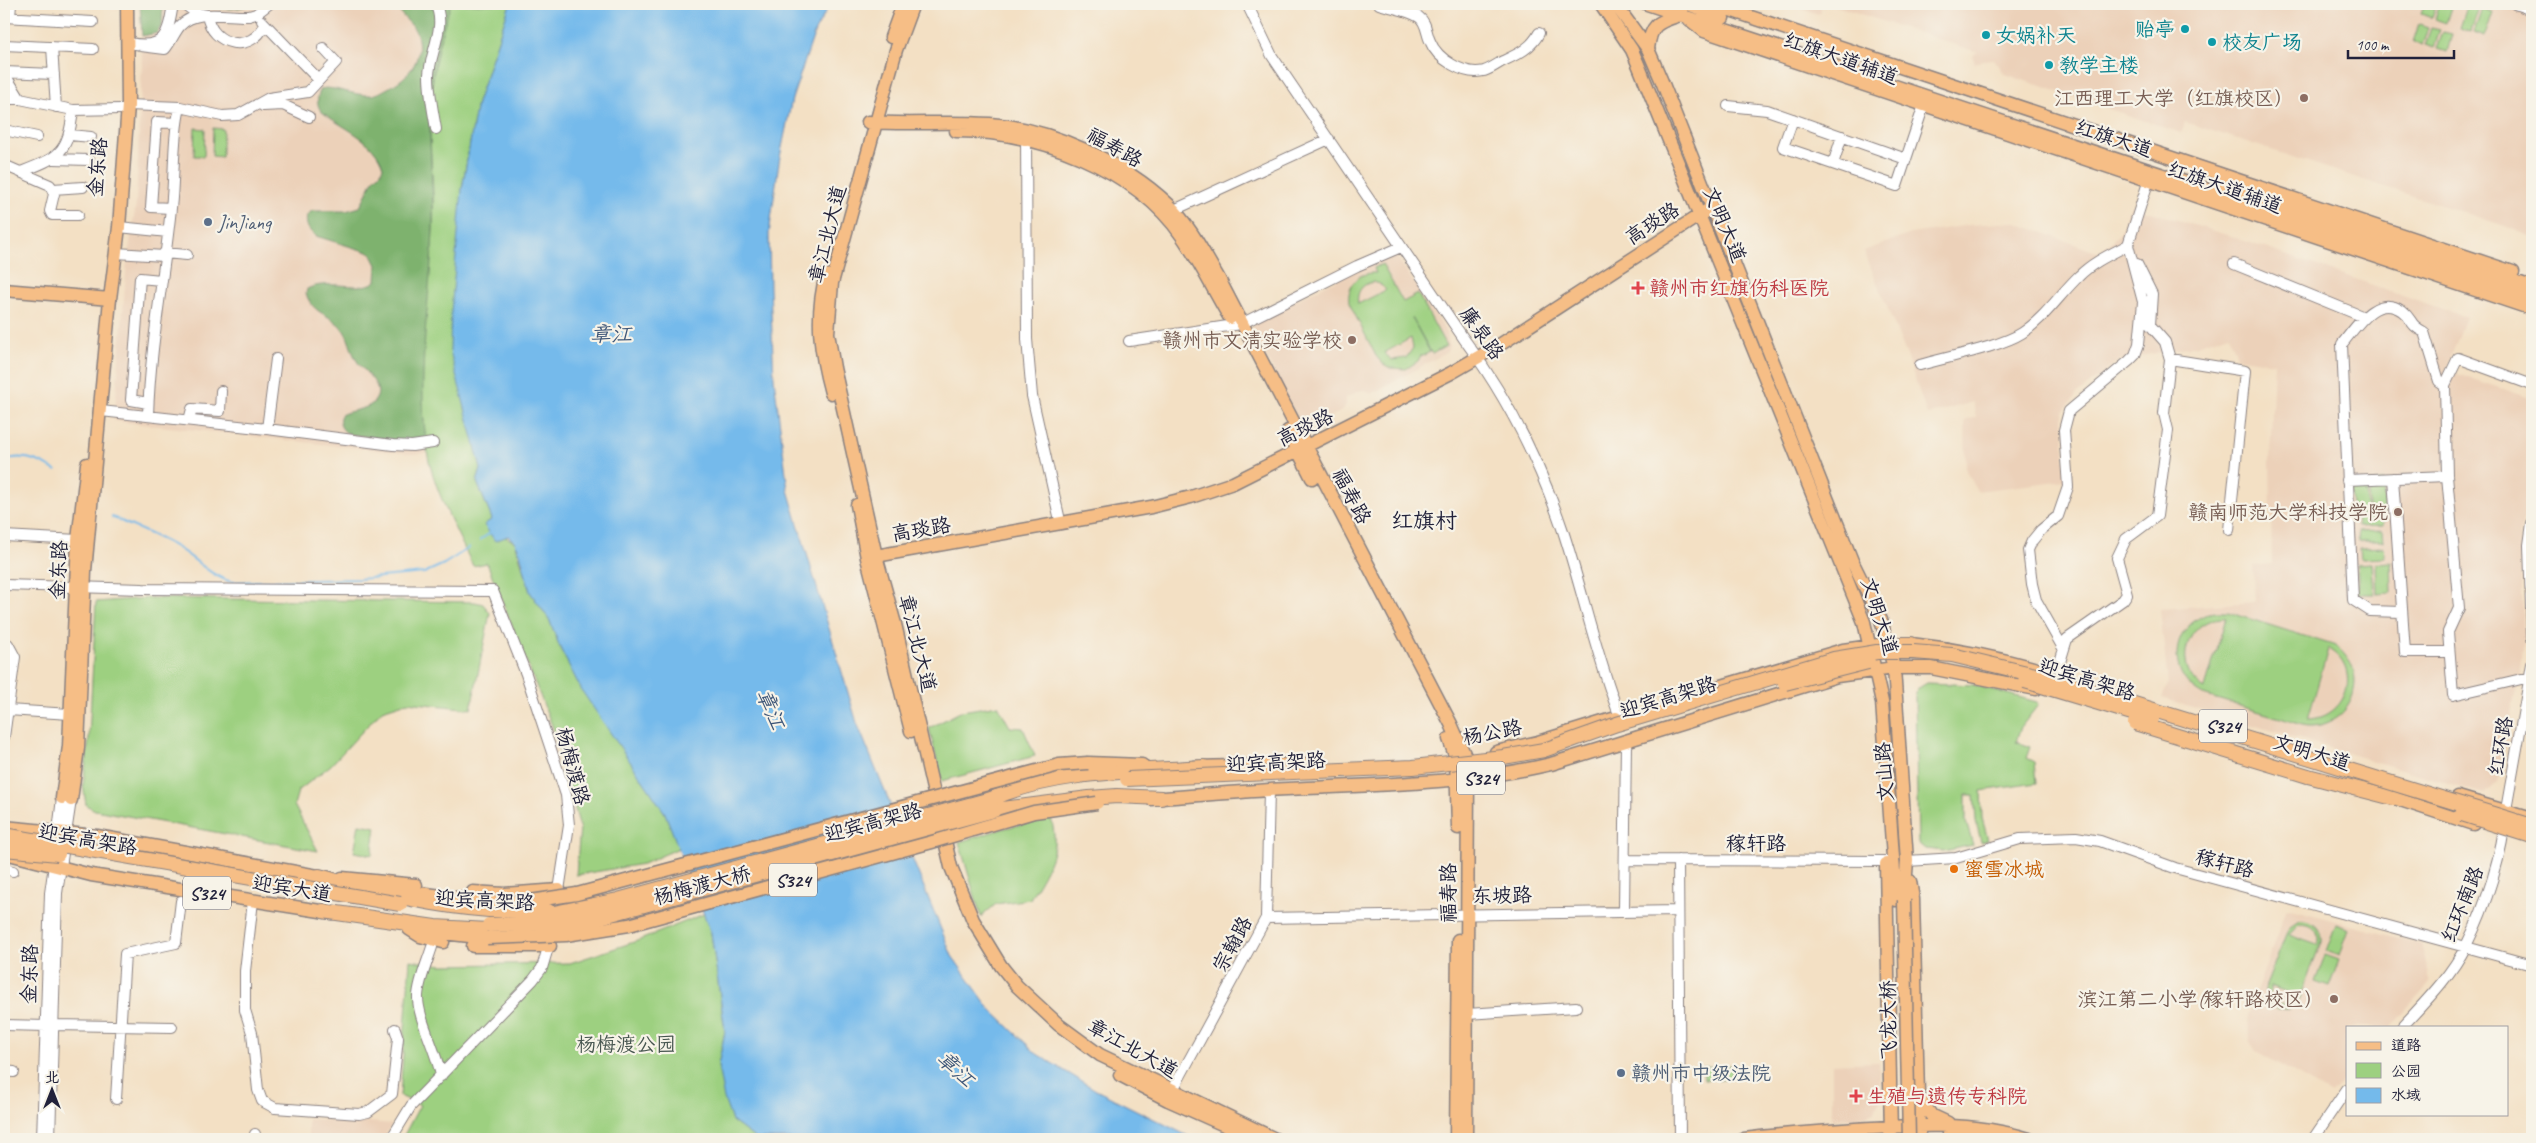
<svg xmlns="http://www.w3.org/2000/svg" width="2536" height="1143" viewBox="0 0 2536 1143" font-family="Caveat,'LXGW WenKai TC',sans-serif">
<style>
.built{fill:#ecd1b9}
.green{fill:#9dd080;stroke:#60795e;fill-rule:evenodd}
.forest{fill:#7eb26e;stroke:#506a54}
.water{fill:#74baeb;stroke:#4b6e93}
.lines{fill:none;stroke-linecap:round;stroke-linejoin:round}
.stream{stroke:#74baeb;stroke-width:2}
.minor-casing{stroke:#8a8180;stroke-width:12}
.major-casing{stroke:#8a8180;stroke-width:15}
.highway-casing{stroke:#8a8180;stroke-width:16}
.minor{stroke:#fff;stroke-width:10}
.major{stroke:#f6be86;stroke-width:12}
.highway{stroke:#f6be86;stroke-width:14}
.major-bridge-casing{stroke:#8a8180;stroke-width:15;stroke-linecap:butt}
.highway-bridge-casing{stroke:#8a8180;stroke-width:16;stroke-linecap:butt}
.major-bridge{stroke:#f6be86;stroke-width:12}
.highway-bridge{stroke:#f6be86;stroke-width:14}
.culture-dot{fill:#0f9aa8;stroke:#f7f3e8;stroke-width:2}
.education-dot{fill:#8d6e63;stroke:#f7f3e8;stroke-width:2}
.service-dot{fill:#5c6f8a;stroke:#f7f3e8;stroke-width:2}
.health-dot{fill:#e0444e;stroke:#f7f3e8;stroke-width:2}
.food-dot{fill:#e8710a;stroke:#f7f3e8;stroke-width:2}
.labels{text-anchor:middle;stroke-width:4.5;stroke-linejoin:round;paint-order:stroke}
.shield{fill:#f7f3e8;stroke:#62616f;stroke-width:1}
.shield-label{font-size:19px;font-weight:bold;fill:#22223b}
.culture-label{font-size:20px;fill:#0d838f;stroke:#f7f3e8;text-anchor:start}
.street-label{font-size:20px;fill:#22223b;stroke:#f7f3e8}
.education-label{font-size:20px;fill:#785e54;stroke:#f7f3e8;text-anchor:end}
.service-label{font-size:20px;fill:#4e5e75;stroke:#f7f3e8;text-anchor:start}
.health-label{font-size:20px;fill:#be3a42;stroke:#f7f3e8;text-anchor:start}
.food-label{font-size:20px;fill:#c56008;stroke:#f7f3e8;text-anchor:start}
.park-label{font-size:20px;fill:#475650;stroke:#f7f3e8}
.water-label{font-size:21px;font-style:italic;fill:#3f5779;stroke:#f7f3e8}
.quarter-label{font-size:22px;fill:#22223b;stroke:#f7f3e8}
</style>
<rect width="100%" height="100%" fill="#f7f3e8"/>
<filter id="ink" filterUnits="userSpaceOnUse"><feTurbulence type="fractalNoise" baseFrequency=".02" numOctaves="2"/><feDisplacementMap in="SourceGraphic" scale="10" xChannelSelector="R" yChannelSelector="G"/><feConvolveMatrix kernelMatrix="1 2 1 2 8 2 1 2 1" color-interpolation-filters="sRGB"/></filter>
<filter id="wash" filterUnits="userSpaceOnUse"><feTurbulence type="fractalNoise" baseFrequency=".0096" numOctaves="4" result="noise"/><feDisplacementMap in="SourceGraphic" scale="20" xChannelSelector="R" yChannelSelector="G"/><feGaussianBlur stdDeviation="1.12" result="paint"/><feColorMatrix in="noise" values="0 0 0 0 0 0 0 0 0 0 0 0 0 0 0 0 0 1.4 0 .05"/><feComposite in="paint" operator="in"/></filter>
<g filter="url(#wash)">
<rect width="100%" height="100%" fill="#f3e0c4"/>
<path class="built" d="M140 4H451L423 356 422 402 427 453 412 454 114 421 127 262 136 204 142 62Z
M1785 4H2532V237L2502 225 2185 122 2181 133 2005 74 1994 59 1983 60 1975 64 1972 55 1978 52 1833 5 1821 7 1819 14Z
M2131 206 2230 236 2466 317 2446 370 2532 399V490L2519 535 2524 638 2521 669 2498 782 2485 794 2162 698 2168 684 2160 609 2255 602 2253 566 2272 564 2270 461 2274 363 2237 357 2229 334 2197 345 2120 360 2078 393 2063 412 2065 480 1977 491 1966 469 1965 421 1976 417 1973 402 1927 415 1908 358 1864 251 1911 234 1970 225 2014 222 2099 253 2120 233Z
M1387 254 1397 257 1447 333 1449 346 1447 352 1371 394 1364 390 1358 391 1346 398V405L1340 412 1313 425H1305L1298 420 1252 328 1257 320Z
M2287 908 2421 944 2431 982 2391 1027H2347V1076L2331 1094 2256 1051 2249 1040 2248 1014Z
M1879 1062 1880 1102 1874 1112 1858 1118 1832 1119V1064Z
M308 1119 370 1122 392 1124 383 1139H308Z"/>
<path class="green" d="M450 4H510L477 103 462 189 476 446 481 469 477 482 492 519 484 525 515 542 530 592 549 619 561 650 582 690 665 813 679 848 643 864 576 875 580 828 555 733 487 563 473 566C457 533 433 487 427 451 415 377 429 302 433 228 435 190 429 153 430 115 431 77 438 39 450 4Z
M2425 4H2437L2432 18 2421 14Z
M2440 4H2452L2446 23 2435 19Z
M2468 4 2479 7 2471 31 2460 28Z
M2482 9 2493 12 2485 36 2474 32Z
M2419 24 2428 27 2422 45 2413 42Z
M2431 28 2440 30 2434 48 2425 45Z
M2443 32 2452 34 2447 52 2437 49Z
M195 128 205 129 204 156H194Z
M213 128 223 129 222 157 212 156Z
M1382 264 1403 302 1418 294 1446 346 1432 354 1412 318 1430 352 1422 356 1421 355 1418 361 1406 369 1390 368 1382 363 1376 356 1349 303C1347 285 1357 272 1376 273L1374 268ZM1373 282 1380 284 1386 290 1358 304C1356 293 1361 284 1373 282ZM1411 338 1413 348 1406 358 1392 360 1384 353Z
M2383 482 2385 513 2369 514 2368 483Z
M2351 484H2366L2367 515H2352Z
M2382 516V526L2358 527 2357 517Z
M2382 531 2383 541H2359L2358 532Z
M2384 547 2385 557 2361 558 2360 548Z
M2391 562 2392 593 2377 594 2376 563Z
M2372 563 2374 594H2359L2357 564Z
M148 598 475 602 483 604 490 613 471 709 407 702 382 710 331 765 298 791 294 805 318 851 95 810 86 805 83 785 89 738 96 602Z
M2215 612H2228L2336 646C2349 657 2358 672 2354 690 2351 710 2332 726 2311 726 2300 726 2288 720 2277 717 2252 710 2228 702 2203 695 2163 674 2171 621 2215 612ZM2226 618 2205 688V689C2170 668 2186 617 2226 618ZM2328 649C2364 669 2346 719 2308 719Z
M1927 683 1974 685 2037 702 2038 705 2021 727 2016 742 2030 747 2026 758 2034 762 2036 783 1981 791 1982 818 1988 840 1981 842 1976 821 1974 795H1966V822L1973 845 1944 851 1925 849 1918 843 1915 696 1917 689Z
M998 705 1010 727 1023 728 1035 756 942 781 929 728 962 711Z
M1051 818C1061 854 1046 869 1030 899L996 904 981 917 959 842 1005 828Z
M359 824 376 827 372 855 354 852Z
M704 914 711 933 725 1031 718 1066 732 1121 756 1139H402L420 1105 400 1096 410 960 442 965 570 963 640 940Z
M2299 921C2313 920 2322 928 2321 942L2299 1001 2290 1009 2278 1010 2266 1000 2265 988 2286 934 2290 927ZM2298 925C2311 922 2321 931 2317 945L2289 935ZM2270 986 2298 996 2289 1006 2279 1005 2270 996Z
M2336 924 2349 929 2340 956 2326 951Z
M2325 955 2339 960 2329 987 2315 982Z
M1732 1065 1733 1078 1704 1080 1703 1067Z"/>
<path class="forest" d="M140 4H163L162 25 157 33 142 36Z
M197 4H252C237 11 212 10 197 4Z
M396 4H451C438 39 431 77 430 115 429 153 434 191 433 229 430 300 417 370 426 441L409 443 349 434C342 431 337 422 341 415 350 410 366 410 373 403 388 387 364 373 357 361 350 350 350 337 341 327 327 312 314 315 306 294L307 289C328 278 362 293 376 281L377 265 371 253 316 236C308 231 305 224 307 215L312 211H346L360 207 373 180 381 172 383 167C375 139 341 128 321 111 316 104 317 96 321 89 330 85 355 96 370 95 377 95 382 91 388 88 408 78 424 60 417 35 414 23 398 16 396 4Z"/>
<path class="water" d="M510 4H830L815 31 792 99 779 162 769 234 770 288 774 378 788 490 857 723 952 956 990 1009 1037 1054 1096 1090 1194 1139H756L732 1121 724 1099 718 1066 725 1031 711 933 665 813 582 691 561 650 549 619 530 592 520 553 515 542 508 536 495 541 484 525 492 519 477 482 481 469 450 351 451 312 462 189 477 103Z"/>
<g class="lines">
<path class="stream" d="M4 461C21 453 41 461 56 471
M112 517C133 527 155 535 176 547 195 558 210 576 232 582L359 579 424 573 444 564 469 548
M480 540 490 533"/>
</g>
</g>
<g filter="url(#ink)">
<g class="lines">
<defs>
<path id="minor" d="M184 4 196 13 207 15C212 47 252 54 265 24
M435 4C447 25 430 52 429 75 429 93 433 111 436 129
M1247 4 1272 56 1464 339C1507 397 1540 463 1563 531 1583 592 1596 656 1620 717
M1379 4C1392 8 1408 10 1419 17 1427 23 1426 33 1430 41 1437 59 1464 76 1484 71 1490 69 1496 65 1501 62 1516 55 1531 49 1539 33
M2515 4 2532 10
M4 17 93 22
M10 17 11 4
M262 21 319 80
M129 43C165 50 168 35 173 4
M4 45 93 49
M141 46 165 49C171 42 174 33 180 26 196 8 227 17 249 16L256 14 269 4
M52 47 56 107
M4 72 54 74
M4 73 20 99 73 110 121 109
M4 99H20
M128 105 180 107 222 116 238 115 269 98 308 92 336 62 323 48
M263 106 283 105 309 117
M1728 106 1767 110 1906 159
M1793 119 1783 147 1897 186 1926 99
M4 130 37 137
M1026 133 1027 339 1032 396 1059 516
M70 135 91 137
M54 159 89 160
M1833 164 1842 136
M4 165 50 185 54 194 50 211 52 215H78
M21 172C59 157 68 154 73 110
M53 189 83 187
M171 208 151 207 157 122 176 123
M1174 210 1329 139
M119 227 168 232
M116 253 164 256
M164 253 187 255
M2234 264 2364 317
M1129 341 1241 324 1357 266 1401 247
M2170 359 2245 371 2229 530
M1920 365C1947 357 2000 347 2022 333 2045 318 2060 294 2079 276 2093 262 2111 254 2128 245
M148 403 131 400 140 278 161 280
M101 411 267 429 393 445 412 446 433 443
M148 416C150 346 164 278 171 208 175 175 172 140 180 107
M189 420 192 409 220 411 221 391
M267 429 276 359
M2393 478 2405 652H2448
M2347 480 2447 476
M2532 523 2529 545 2532 638
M4 536 78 540
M4 585 143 589 493 591 526 674 566 795 569 825 558 897
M2401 612 2370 611 2353 600 2342 344C2356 327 2376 293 2402 311 2414 320 2408 324 2424 332L2439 381 2445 385
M4 642 8 644 15 657 4 737
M2063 648 2036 600 2032 584 2028 550 2032 541 2041 530 2058 516 2068 487 2064 430 2069 411 2129 361 2135 355 2139 344 2143 302 2128 245 2151 173
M2056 675 2067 639 2123 600 2127 594 2117 558 2126 539 2157 516 2168 430 2164 413 2170 359 2165 342 2150 325 2152 294 2137 264
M2530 677 2453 695 2448 632 2459 608 2447 476 2445 385 2458 358 2532 385
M8 710 70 714
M57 839 62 798
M1625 860 1886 861
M1678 860 1680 1139
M1907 861 1956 858 2020 839 2076 837 2100 841 2175 868 2532 965
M4 869 13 871
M253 901 245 971V1010L252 1033 258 1090 262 1101 275 1108 359 1114 368 1112 392 1094 398 1038 395 1029
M1624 910 1626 741
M1266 918 1678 911
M432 947C427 963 419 980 418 996 417 1017 437 1052 441 1076
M1467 1014 1576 1007
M4 1025 47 1026
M55 1025 172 1027
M2402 1027C2425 1002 2451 976 2466 946 2486 906 2503 854 2506 810L2532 664
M4 1071 14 1072
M1169 1097 1266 918 1269 790
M116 1099 125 954 176 943 181 901
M42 1139 50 893 55 858
M50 1139 57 893 71 800
M255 1139V1134
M391 1139 411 1106 533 980 542 968 550 941
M2313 1139 2347 1089"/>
<path id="major" d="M913 4 896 50 832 283 828 333 834 368 876 556 895 624 951 867 973 920 1001 966 1017 986 1059 1025 1100 1055 1275 1139
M1601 4 1632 50 1638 64 1864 622 1882 702 1896 900
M1615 4 1648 49 1663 84 1852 561 1881 620 1894 668 1907 861 1904 900
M1647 4 2532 297
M1688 4 1723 18
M1712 4 2513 272
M1689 19 1704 31 2532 309
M891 37 903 4
M1648 49C1651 22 1659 22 1683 14
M868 122C908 125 949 121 990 124 1050 128 1125 163 1168 204 1190 225 1204 254 1219 279L1451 724 1465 756 1468 780 1466 1139
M956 131C1036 131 1135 168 1182 236 1200 262 1214 291 1230 318
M2221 185 2532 287
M826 275C815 316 820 353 831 393
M4 290 110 299
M1288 431 1312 478
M857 505 867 558 911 731
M870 557 1151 507 1191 497 1233 483 1451 373 1501 344 1706 211
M1911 644C1957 649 2000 658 2044 671
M1705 691 1843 650 1878 645
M1449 739 1456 758 1458 828
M1496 752 1538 742 1616 718
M1088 763 1142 765
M1194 767 1314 764
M1038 777 1080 770
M2385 795 2473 824
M2458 797 2532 819
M62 798 69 746 78 540 87 464
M1151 799C1203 795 1255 790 1307 788 1389 784 1471 783 1551 764L1837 676 1894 668H1931L2036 689
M71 800 78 748 85 571 110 299 119 227 128 105 127 4
M4 827 97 836 329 878
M9 854 91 875 333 913
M1886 864 1891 1135
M342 878 416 885
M1910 881 1913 899 1919 1133
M403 891 488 902
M473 892 504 894 559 890
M409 929 420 936 443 942
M434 932 487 938
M473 946H550
M1120 1075 1168 1100 1242 1133
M1918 1096 1931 1115 1948 1123
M1949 1134 1996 1139
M1456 1139 1458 940
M1744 1139C1781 1134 1818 1132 1855 1129 1913 1125 1973 1121 2029 1139"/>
<path id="highway" d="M1888 644H1911
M2308 776 2393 798
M991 799C1057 770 1133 772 1204 767
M994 810 1089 798 1117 796 1161 798
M319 876C374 892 432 906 489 910
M323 911 435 927 488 930"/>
</defs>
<use href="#minor" class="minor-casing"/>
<use href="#major" class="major-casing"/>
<use href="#highway" class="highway-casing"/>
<use href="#minor" class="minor"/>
<use href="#major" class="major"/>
<use href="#highway" class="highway"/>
<defs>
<path id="major-bridge" d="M1904 900 1909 1139
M488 902 530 901 577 894 1059 765 1088 763
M487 938 566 935 629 925 932 842 1034 812 1097 803"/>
<path id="highway-bridge" d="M2025 681 2152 719
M1785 683 1868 662
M2135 723 2308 776
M1127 779 1413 767 1503 757 1544 750 1617 724 1834 659 1877 652H1913L1952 655 2056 680 2532 826
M2462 814 2532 836
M4 835 400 904
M4 849 58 854
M489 910 548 911
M539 916 618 900 991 799
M489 925 568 923 600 917 994 810"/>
</defs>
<use href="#major-bridge" class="major-bridge-casing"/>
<use href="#highway-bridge" class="highway-bridge-casing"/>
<use href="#major-bridge" class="major-bridge"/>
<use href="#highway-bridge" class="highway-bridge"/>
</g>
</g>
<g class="culture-dot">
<circle cx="2185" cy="29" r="5"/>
<circle cx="1986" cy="35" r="5"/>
<circle cx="2212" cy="42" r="5"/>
<circle cx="2049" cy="65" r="5"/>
</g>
<g class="education-dot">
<circle cx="2304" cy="98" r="5"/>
<circle cx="1352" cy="340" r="5"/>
<circle cx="2398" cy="512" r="5"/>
<circle cx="2334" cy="999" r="5"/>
</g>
<g class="service-dot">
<circle cx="208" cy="222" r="5"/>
<circle cx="1621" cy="1073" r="5"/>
</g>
<g class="health-dot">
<path d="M1635.5 280.5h5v5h5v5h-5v5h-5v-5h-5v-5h5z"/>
<path d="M1853.5 1088.5h5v5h5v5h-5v5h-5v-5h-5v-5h5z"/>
</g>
<circle class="food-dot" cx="1954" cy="869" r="5"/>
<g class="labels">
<g class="shield">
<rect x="2199" y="709.5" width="48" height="33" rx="4"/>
<rect x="1457" y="761.5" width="48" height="33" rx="4"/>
<rect x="769" y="863.5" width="48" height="33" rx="4"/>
<rect x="183" y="876.5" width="48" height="33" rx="4"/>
</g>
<g class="shield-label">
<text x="2223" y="733">S324</text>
<text x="1481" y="785">S324</text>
<text x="793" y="887">S324</text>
<text x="207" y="900">S324</text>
</g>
<g class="culture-label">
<text x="2175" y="36" text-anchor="end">贻亭</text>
<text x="1996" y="42">女娲补天</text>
<text x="2222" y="49">校友广场</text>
<text x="2059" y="72">教学主楼</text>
</g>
<g class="street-label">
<text transform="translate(1841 58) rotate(19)" y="7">红旗大道辅道</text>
<text transform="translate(2114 138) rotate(18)" y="7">红旗大道</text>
<text transform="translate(1115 147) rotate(29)" y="7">福寿路</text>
<text transform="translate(97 167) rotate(-85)" y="7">金东路</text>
<text transform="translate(2225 187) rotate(19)" y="7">红旗大道辅道</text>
<text transform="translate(1652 223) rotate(-33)" y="7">高琰路</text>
<text transform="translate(1725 224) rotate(67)" y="7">文明大道</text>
<text transform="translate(827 234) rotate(-76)" y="7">章江北大道</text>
<text transform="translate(1482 333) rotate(54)" y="7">廉泉路</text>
<text transform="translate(1305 427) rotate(-26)" y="7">高琰路</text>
<text transform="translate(1352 496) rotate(62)" y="7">福寿路</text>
<text transform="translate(921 529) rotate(-10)" y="7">高琰路</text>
<text transform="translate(58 570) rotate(-87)" y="7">金东路</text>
<text transform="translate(1880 616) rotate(72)" y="7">文明大道</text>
<text transform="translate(918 643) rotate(76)" y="7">章江北大道</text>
<text transform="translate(2087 679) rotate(17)" y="7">迎宾高架路</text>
<text transform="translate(1668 697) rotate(-17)" y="7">迎宾高架路</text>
<text transform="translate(1492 732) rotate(-11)" y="7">杨公路</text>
<text transform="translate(2500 746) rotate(-80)" y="7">红环路</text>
<text transform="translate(2312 752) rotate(17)" y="7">文明大道</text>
<text transform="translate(1276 762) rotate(-3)" y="7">迎宾高架路</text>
<text transform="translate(573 766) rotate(75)" y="7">杨梅渡路</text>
<text transform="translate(1884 772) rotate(-94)" y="7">文山路</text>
<text transform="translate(873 822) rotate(-15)" y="7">迎宾高架路</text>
<text transform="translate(88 839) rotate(10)" y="7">迎宾高架路</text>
<text x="1756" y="850">稼轩路</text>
<text transform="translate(2225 863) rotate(15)" y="7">稼轩路</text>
<text transform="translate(702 885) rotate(-15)" y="7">杨梅渡大桥</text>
<text transform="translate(292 888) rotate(9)" y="7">迎宾大道</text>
<text transform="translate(1448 893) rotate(-90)" y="7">福寿路</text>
<text transform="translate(1502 895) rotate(-1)" y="7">东坡路</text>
<text transform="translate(485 900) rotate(3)" y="7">迎宾高架路</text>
<text transform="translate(2462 904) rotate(-68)" y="7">红环南路</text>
<text transform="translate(1232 944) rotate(-62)" y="7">宗翰路</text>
<text transform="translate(29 974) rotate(-88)" y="7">金东路</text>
<text transform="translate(1888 1020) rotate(-91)" y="7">飞龙大桥</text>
<text transform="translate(1133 1048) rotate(29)" y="7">章江北大道</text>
</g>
<g class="education-label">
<text x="2294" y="105">江西理工大学（红旗校区）</text>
<text x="1342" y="347">赣州市文清实验学校</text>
<text x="2388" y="519">赣南师范大学科技学院</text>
<text x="2324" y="1006">滨江第二小学(稼轩路校区）</text>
</g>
<g class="service-label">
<text x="218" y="229">JinJiang</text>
<text x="1631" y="1080">赣州市中级法院</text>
</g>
<g class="health-label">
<text x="1649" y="295">赣州市红旗伤科医院</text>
<text x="1867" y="1103">生殖与遗传专科院</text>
</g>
<g class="food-label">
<text x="1964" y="876">蜜雪冰城</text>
</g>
<g class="park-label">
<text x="626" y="1051">杨梅渡公园</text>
</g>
<g class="water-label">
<text x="611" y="341">章江</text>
<text transform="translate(771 709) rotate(67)" y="7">章江</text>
<text transform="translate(956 1069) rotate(43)" y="7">章江</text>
</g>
<g class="quarter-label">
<text x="1424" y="528">红旗村</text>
</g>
</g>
<rect width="2536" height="1143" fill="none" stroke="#f7f3e8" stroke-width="20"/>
<rect x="2346" y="1026" width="162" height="90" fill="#f7f3e8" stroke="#a29fa3"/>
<rect x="2356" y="1042" width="25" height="8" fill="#f6be86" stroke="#a29fa3"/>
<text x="2391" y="1050" font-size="15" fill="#22223b">道路</text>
<rect x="2356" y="1063" width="25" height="15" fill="#9dd080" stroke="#a29fa3"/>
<text x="2391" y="1076" font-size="15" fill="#22223b">公园</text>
<rect x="2356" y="1088" width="25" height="15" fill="#74baeb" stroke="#a29fa3"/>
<text x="2391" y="1100" font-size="15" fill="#22223b">水域</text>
<g transform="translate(52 1090)" stroke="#f7f3e8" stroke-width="4" paint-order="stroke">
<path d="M0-4L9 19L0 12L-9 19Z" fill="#22223b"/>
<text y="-8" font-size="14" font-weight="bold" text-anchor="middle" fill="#22223b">北</text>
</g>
<path d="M2348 50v8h106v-8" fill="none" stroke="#22223b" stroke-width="2.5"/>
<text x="2356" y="50" font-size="15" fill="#22223b" stroke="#f7f3e8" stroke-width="4" paint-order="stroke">100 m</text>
</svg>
